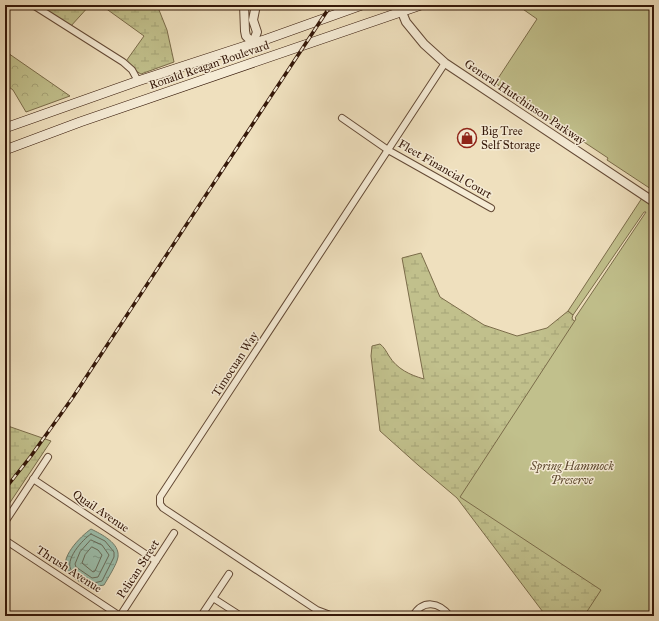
<svg xmlns="http://www.w3.org/2000/svg" width="659" height="621" viewBox="0 0 659 621" font-family="'IM FELL Great Primer',serif">
<style>
.forest{fill:url(#forest-crowns);stroke:#7b6c4a}
.wetland{fill:url(#wetland-marsh);stroke:#7b6c4a}
.park{fill:#c1c08c;stroke:#7b6c4a}
.water{fill:url(#water-ripples);stroke:#727c6a}
.lines{fill:none;stroke-linecap:round;stroke-linejoin:round}
.shore{stroke:#686b5a;stroke-width:1}
.minor-casing{stroke:#644a36;stroke-width:8}
.tertiary-casing{stroke:#644a36;stroke-width:10}
.secondary-casing{stroke:#351809;stroke-width:10}
.minor{stroke:#f5ebd5;stroke-width:6}
.tertiary{stroke:#f5ebd5;stroke-width:8}
.secondary{stroke:#f5ebd5;stroke-width:9}
.rail-casing{stroke:#351809;stroke-width:3.5}
.rail{stroke:#f5ebd5;stroke-width:2;stroke-dasharray:6;stroke-linecap:butt}
.labels{text-anchor:middle;stroke-width:3;stroke-linejoin:round;paint-order:stroke}
.street-label{font-size:12px;fill:#351809;stroke:#f5ebd5}
.poi-label{font-size:12px;fill:#351809;stroke:#f5ebd5;text-anchor:start}
.park-label{font-size:12px;font-style:italic;fill:#5f4a30;stroke:#f5ebd5}
</style>
<defs>
<pattern id="forest-crowns" width="20" height="18" patternUnits="userSpaceOnUse"><rect width="20" height="18" fill="#c1c08c"/><path d="M2 6a3 3 0 1 1 6 0M12 15a3 3 0 1 1 6 0" fill="none" stroke="#a6a477"/></pattern>
<pattern id="wetland-marsh" width="20" height="14" patternUnits="userSpaceOnUse"><rect width="20" height="14" fill="#c1c08c"/><path d="M1 5h8M5 5V1M11 12h8M15 12V8" fill="none" stroke="#a6a477"/></pattern>
<pattern id="water-ripples" width="26" height="14" patternUnits="userSpaceOnUse"><rect width="26" height="14" fill="#9bbeab"/><path d="M2 4q2-2 4 0t4 0M15 11q2-2 4 0t4 0" fill="none" stroke="#7f9989"/></pattern>
</defs>
<rect width="100%" height="100%" fill="#efe0be"/>
<filter id="stains"><feTurbulence type="fractalNoise" baseFrequency=".005" numOctaves="4"/><feColorMatrix values="0 0 0 0 .2 0 0 0 0 .09 0 0 0 0 .02 0 0 0 .5 -.17"/></filter>
<radialGradient id="worn" r=".72"><stop offset=".6" stop-color="#630" stop-opacity="0"/><stop offset="1" stop-color="#630" stop-opacity=".3"/></radialGradient>
<path class="forest" d="M5 51 70 96 26 112 13 90 5 84Z"/>
<path class="wetland" d="M37 5H90L70 27Z
M101 5H157L167 30 174 62 141 74 124 64 144 36Z
M421 253 440 297 484 325 517 336 547 328 568 311 573 315 572 318 573 320 625 354 654 616H546L457 498 418 465 380 431 371 356 372 346 380 344C384 347 386 351 389 356 397 369 410 375 424 379L402 258Z
M5 425 51 441 5 510Z"/>
<path class="park" d="M517 5H654V191L607 160 608 158 495 83 537 19Z
M642 198 654 199V616H584L601 590 460 497 576 319 575 318 646 212H644L573 315 568 311Z"/>
<path class="water" d="M91 529C101 534 120 543 118 557 117 564 108 578 104 585L89 588C84 584 71 577 68 573 57 559 81 536 91 529Z"/>
<g class="lines">
<path class="shore" d="M91 534 105 541 114 552V557L102 581 90 584C85 580 76 575 72 571 63 561 83 539 91 534Z
M91 540 102 545 109 555 98 577 92 578 76 567 75 564 80 552Z
M92 547 98 550 102 555 95 571 93 572 82 563 85 555Z"/>
<defs>
<path id="minor" d="M33 5 123 62 132 70 138 81
M342 118 388 150 491 208
M33 479 156 561
M5 522 48 457
M5 540 120 616
M213 598 241 616
M120 616 174 533
M201 616 229 574
M333 616 317 610 163 508 160 504V497L445 63
M413 616C423 599 439 602 450 616"/>
<path id="tertiary" d="M244 5 245 31 246 36 253 43 257 32 253 20 256 5
M399 5 406 22 424 44 445 63 654 202"/>
<path id="secondary" d="M5 128 138 81 267 39 362 5
M5 150 80 122 421 5"/>
</defs>
<use href="#minor" class="minor-casing"/>
<use href="#tertiary" class="tertiary-casing"/>
<use href="#secondary" class="secondary-casing"/>
<use href="#minor" class="minor"/>
<use href="#tertiary" class="tertiary"/>
<use href="#secondary" class="secondary"/>
<defs>
<path id="rail" d="M5 489 31 456 73 397 331 5"/>
</defs>
<use href="#rail" class="rail-casing"/>
<use href="#rail" class="rail"/>
</g>
<defs>
<symbol id="shop-ring" viewBox="-11 -11 22 22"><circle r="9.5" fill="#f5ebd5" stroke="#8f2418" stroke-width="1.5"/><path d="M-5-2.5h2.3a2.7 3.5 0 0 1 5.4 0H5L5.5 6h-11ZM-1.5-2.5h3a1.5 2.3 0 0 0-3 0Z" fill="#8f2418"/></symbol>
</defs>
<g fill-rule="evenodd">
<use href="#shop-ring" x="456" y="127" width="22" height="22"/>
</g>
<g class="labels">
<g class="street-label">
<text transform="translate(209 65) rotate(-19)" y="4">Ronald Reagan Boulevard</text>
<text transform="translate(525 102) rotate(34)" y="4">General Hutchinson Parkway</text>
<text transform="translate(445 169) rotate(30)" y="4">Fleet Financial Court</text>
<text transform="translate(235 364) rotate(-57)" y="4">Timocuan Way</text>
<text transform="translate(101 511) rotate(34)" y="4">Quail Avenue</text>
<text transform="translate(69 569) rotate(33)" y="4">Thrush Avenue</text>
<text transform="translate(138 569) rotate(-57)" y="4">Pelican Street</text>
</g>
<g class="poi-label">
<text x="481" y="135">Big Tree<tspan x="481" dy="14">Self Storage</tspan></text>
</g>
<g class="park-label">
<text x="572" y="470">Spring Hammock<tspan x="572" dy="14">Preserve</tspan></text>
</g>
</g>
<rect width="659" height="621" fill="none" stroke="#efe0be" stroke-width="20"/>
<rect x="6" y="6" width="647" height="609" fill="none" stroke="#351809" stroke-width="2"/>
<rect x="10" y="10" width="639" height="601" fill="none" stroke="#351809"/>
<rect width="100%" height="100%" filter="url(#stains)"/>
<rect width="100%" height="100%" fill="url(#worn)"/>
</svg>
